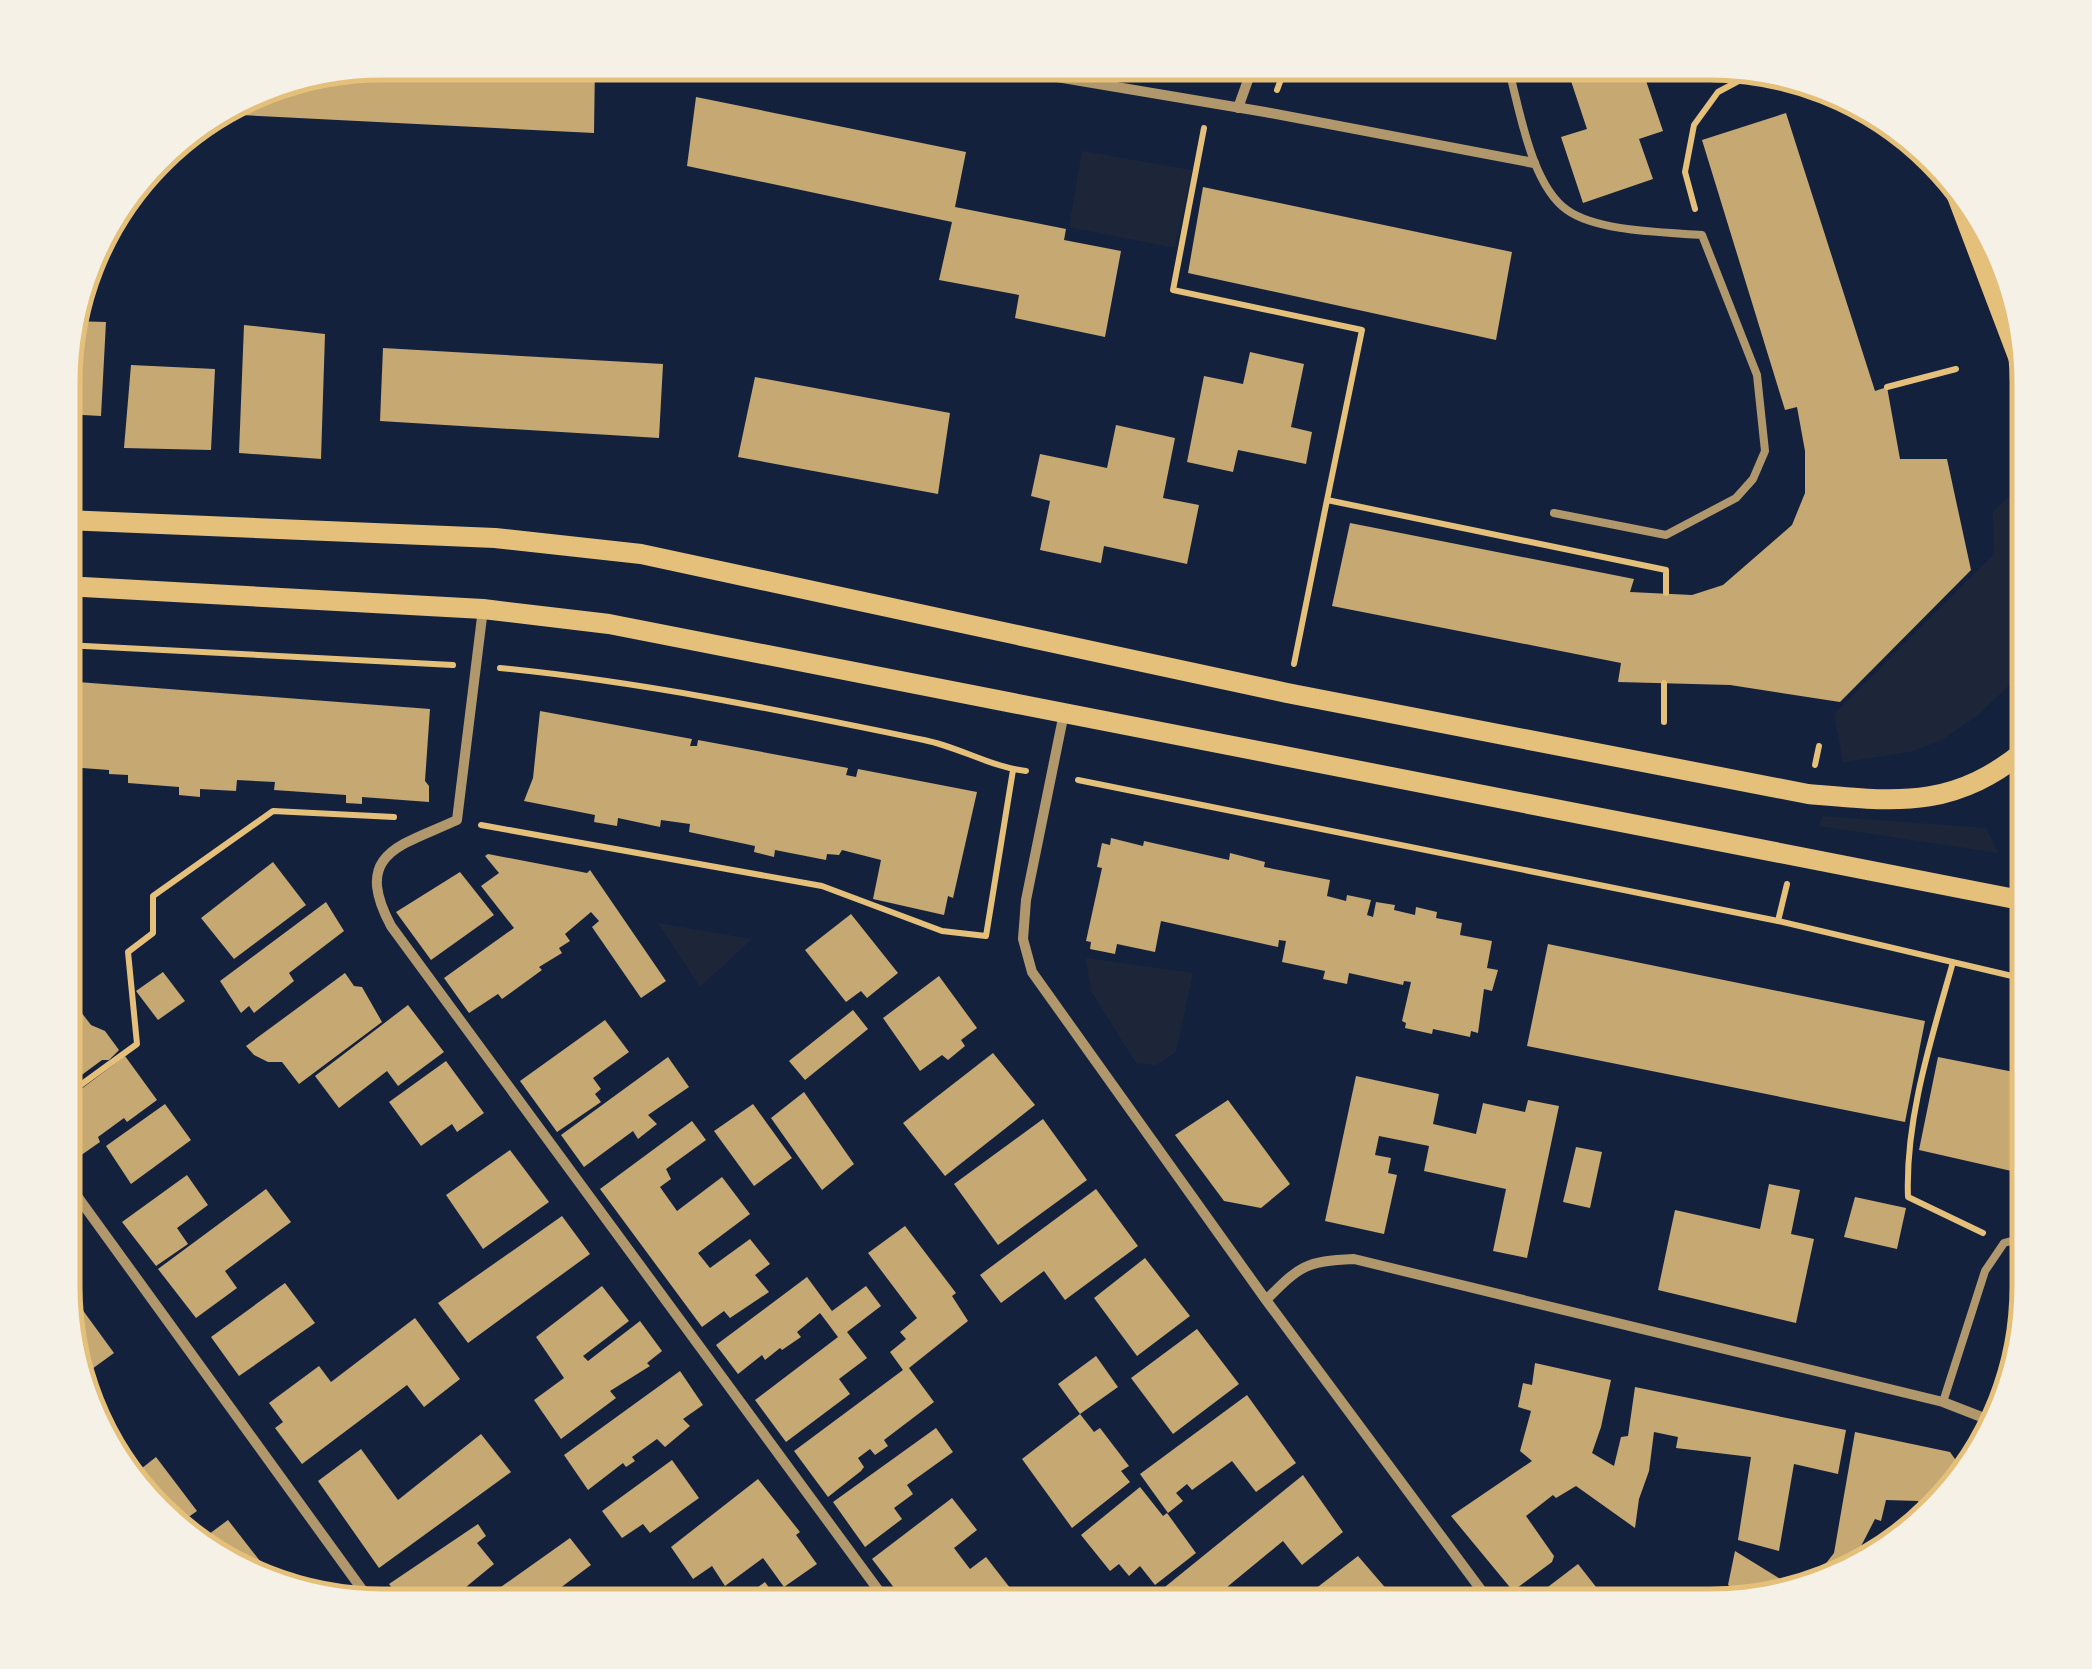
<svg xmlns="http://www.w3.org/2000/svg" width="2092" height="1669" viewBox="0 0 2092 1669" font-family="Karla,sans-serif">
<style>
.green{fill:#1d2539}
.building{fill:#c6a872}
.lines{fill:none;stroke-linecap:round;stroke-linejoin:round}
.path{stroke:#e5c07b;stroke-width:6}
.service{stroke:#b1986c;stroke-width:8}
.minor{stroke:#b1986c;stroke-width:10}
.secondary{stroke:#e5c07b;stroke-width:20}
.rim{fill:none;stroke:#e5c07b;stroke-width:5}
</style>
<rect width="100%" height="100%" fill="#14213d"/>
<path class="green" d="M1082 151 1192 170 1175 248 1069 227Z
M2024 484 2029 500V659L2012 683 1978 715 1942 740 1910 752 1843 762 1834 714 1994 554 1993 511Z
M1822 816 1986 828 1998 853 1819 826Z
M658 923 752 939 700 987Z
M1086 958 1193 973 1176 1052 1156 1065 1136 1063 1091 991Z"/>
<path class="building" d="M382 63H595L594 133 219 114 279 80Z
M1565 63H1640L1663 131 1639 139 1653 179 1583 203 1561 137 1587 129Z
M696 97 966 152 955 207 1066 229 1064 240 1121 251 1105 337 1015 318 1019 295 939 280 952 222 687 166Z
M1786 113 1875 391 1887 387 1900 459H1947L1971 570 1840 702 1730 685 1618 682 1621 663 1332 606 1350 523 1634 579 1630 592 1692 595 1723 585 1792 525 1805 493V451L1797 407 1785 410 1702 140Z
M1203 187 1512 252 1496 340 1188 273Z
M72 321 106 322 101 416 65 414V340Z
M244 325 325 334 321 459 239 453Z
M383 348 663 364 659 438 380 421Z
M1250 352 1304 364 1291 427 1312 432 1306 464 1238 450 1233 472 1187 462 1204 376 1243 384Z
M131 365 215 369 211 450 124 448Z
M755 377 950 413 938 494 738 457Z
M1116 425 1175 438 1163 498 1199 505 1187 564 1104 546 1101 563 1040 550 1050 501 1031 496 1040 454 1107 468Z
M65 681 430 709 425 781 429 786V802L362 797V804L346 803V795L274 790 275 782 237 780 236 791 200 789V797L179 795V787L128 783V775L109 774V770L69 767 67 791H64Z
M540 711 692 739 690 746H697L698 740 848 768 846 775 856 777 858 769 977 792 953 898 948 896 944 915 873 899 881 860 842 850 839 855 827 854 826 860 775 850 774 857 754 852 755 846 689 832 690 824 661 820 660 827 618 818 617 826 594 822 595 815 524 801 533 778Z
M64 803 72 804 71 828H77L73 876 81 877 79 905 70 904 68 943H64Z
M1111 838 1143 846 1144 841 1229 860 1230 853 1265 862 1264 867 1330 880 1327 896 1346 901 1347 895 1371 900 1367 915 1373 917 1376 902 1395 905 1394 910 1415 915 1416 907 1437 912 1436 918 1462 923 1460 935 1492 941 1487 968 1498 970 1492 991 1484 989 1478 1033 1471 1031 1470 1037 1433 1029 1432 1034 1405 1028 1406 1023 1402 1021 1411 982 1404 981 1403 985 1349 973 1347 984 1323 979 1325 971 1282 962 1286 941 1279 940 1278 947 1161 921 1155 952 1117 944 1115 954 1090 949 1091 942 1086 941 1102 868 1097 867 1102 843 1110 845Z
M488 854 587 873 590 870 666 981 641 998 592 927 599 921 591 912 565 934 570 941 559 948 562 953 539 967 542 970 502 999 498 994 469 1013 444 978 514 928 481 886 499 873 485 856Z
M273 862 306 905 234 959 201 918Z
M460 872 494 915 431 960 396 912Z
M326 902 344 931 289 973 294 981 254 1013 249 1006 241 1013 220 981Z
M851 914 898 973 867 998 861 991 846 1002 805 950Z
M1548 944 1925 1021 1905 1122 1527 1046Z
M64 967 74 972 71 999 91 1025 105 1031 119 1050 109 1060H102L64 1088Z
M163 972 185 1001 158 1020 136 991Z
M345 973 354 986 362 987 382 1022 299 1084 282 1062H268L254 1055 246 1046Z
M939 976 977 1028 961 1040 965 1046 948 1060 942 1055 920 1071 883 1018Z
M408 1005 444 1052 398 1086 387 1071 339 1108 315 1076Z
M853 1010 868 1029 805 1080 789 1061Z
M605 1020 629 1052 593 1078 601 1089 595 1094 601 1102 557 1132 520 1081Z
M993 1053 1035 1105 945 1176 903 1123Z
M125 1056 157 1100 127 1122 124 1118 98 1137 100 1142 77 1158 64 1141V1102Z
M668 1057 689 1087 648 1115 657 1124 638 1139 633 1131 584 1167 561 1135Z
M1938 1057 2029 1075V1175L1919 1150Z
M446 1061 484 1113 457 1132 452 1124 421 1146 389 1102Z
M1356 1076 1439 1094 1433 1124 1476 1134 1483 1103 1525 1112 1528 1100 1559 1106 1527 1258 1493 1251 1506 1189 1424 1171 1429 1146 1379 1136 1375 1155 1391 1158 1388 1173 1397 1175 1384 1234 1325 1221Z
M804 1092 854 1164 822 1190 771 1118Z
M1228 1100 1290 1184 1261 1208 1224 1201 1175 1135Z
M165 1104 191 1140 131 1184 106 1146Z
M753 1104 792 1158 754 1186 714 1131Z
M1043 1119 1087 1180 998 1245 954 1184Z
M692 1121 706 1140 666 1169 671 1179 660 1187 677 1211 722 1177 750 1214 698 1253 710 1268 750 1239 770 1264 755 1275 769 1292 730 1318 724 1311 702 1327 600 1189Z
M1576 1147 1602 1152 1590 1208 1563 1202Z
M510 1150 549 1202 483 1249 446 1195Z
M187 1175 208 1205 177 1228 188 1244 156 1266 122 1222Z
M1769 1184 1800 1190 1791 1234 1814 1239 1796 1323 1658 1290 1675 1210 1760 1229Z
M266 1189 291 1222 225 1271 237 1288 196 1318 158 1269Z
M1096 1189 1138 1246 1065 1300 1044 1271 1001 1303 980 1275Z
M1855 1197 1906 1208 1897 1249 1844 1237Z
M562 1216 590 1254 468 1343 438 1303Z
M905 1226 956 1293 952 1296 968 1321 909 1368 934 1402 884 1440 888 1446 875 1455 870 1449 858 1458 864 1467 861 1471 828 1497 794 1451 903 1370 890 1352 906 1339 900 1332 917 1318 868 1253Z
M1145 1258 1190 1316 1137 1356 1094 1298Z
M807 1277 832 1311 866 1286 881 1306 847 1332 867 1358 839 1379 850 1394 786 1442 755 1400 838 1337 820 1313 797 1332 801 1337 782 1350 780 1348 765 1360 762 1355 738 1374 716 1345Z
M63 1283 114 1353 81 1377 63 1309Z
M285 1283 315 1323 239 1376 211 1337Z
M602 1286 629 1321 583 1356 588 1361 640 1321 662 1351 647 1363 650 1366 610 1391 616 1398 561 1439 534 1400 564 1378 536 1337Z
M415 1318 460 1379 424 1407 407 1385 302 1464 275 1428 283 1422 269 1403 319 1366 331 1382Z
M1197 1329 1239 1384 1173 1434 1131 1378Z
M1096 1356 1118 1387 1080 1414 1058 1384Z
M1535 1363 1611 1380 1601 1427 1592 1453 1614 1466 1621 1437 1628 1436 1635 1387 1846 1430 1838 1474 1794 1464 1779 1551 1738 1540 1751 1457 1676 1448 1678 1437 1654 1432 1649 1471 1639 1499 1635 1528 1576 1486 1556 1498 1553 1495 1526 1516 1554 1556 1552 1562 1513 1591 1451 1516 1532 1461 1520 1451 1531 1411 1518 1407 1523 1383 1532 1385Z
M680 1371 703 1405 683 1419 690 1426 665 1447 657 1439 632 1457 635 1461 626 1467 623 1463 588 1490 564 1455Z
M1247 1395 1296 1463 1256 1492 1232 1461 1192 1490 1187 1484 1176 1493 1183 1501 1168 1513 1140 1474Z
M1080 1414 1094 1432 1100 1428 1129 1466 1121 1471 1130 1482 1072 1528 1022 1459Z
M936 1428 953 1452 907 1485 913 1494 894 1508 902 1519 865 1547 833 1502Z
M1855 1432 1950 1452 1965 1473 1950 1498 1926 1516 1918 1501 1886 1500 1881 1521 1875 1519 1856 1556 1861 1562 1828 1583 1820 1571 1834 1553Z
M481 1434 511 1472 379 1568 318 1481 361 1449 398 1500Z
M156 1457 197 1511 173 1528 132 1476Z
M672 1460 699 1498 650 1533 643 1524 622 1538 602 1511Z
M1303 1475 1343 1532 1302 1565 1283 1541 1204 1606H1164L1155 1595Z
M758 1479 800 1532 796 1535 817 1564 784 1587 763 1558 725 1586 712 1566 693 1579 671 1547Z
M1140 1487 1163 1516 1167 1513 1196 1553 1155 1585 1140 1566 1129 1576 1119 1564 1110 1571 1081 1535Z
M952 1498 977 1530 954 1548 970 1569 986 1557 1014 1593 996 1606H908L872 1559Z
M228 1520 260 1561 244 1572 197 1543Z
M478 1524 486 1536 477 1543 494 1564 466 1587 468 1590 449 1602 447 1598 437 1606H406L389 1584Z
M570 1538 591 1565 536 1606H474Z
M1735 1551 1790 1585 1787 1591 1750 1599 1728 1585Z
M1358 1556 1401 1606H1293Z
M1578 1564 1611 1606H1523Z
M765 1582 774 1595 758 1606H732Z
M1661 1595 1670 1606H1647Z"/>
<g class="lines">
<path class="path" d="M868 63 955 79
M1202 75 1214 63
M1277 90 1287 63
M1204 128 1173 290 1362 330 1327 500
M1695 209 1685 172 1694 125 1718 92 1759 70
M1887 387 1956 369
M1666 570V593
M65 645 453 665
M1294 664 1327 500 1666 570
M500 668C644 682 783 711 924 740 959 747 991 767 1026 771
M1664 683V722
M1815 765 1819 746
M1078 780 1778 921 2029 980
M481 825 822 886 942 931 986 936 1013 770
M1778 921 1787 884
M1953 962C1932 1037 1905 1118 1908 1197L1983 1233
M64 1097 137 1044 128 952 153 933V896L273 811 394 817"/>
<path class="service" d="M1507 63C1519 105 1530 184 1567 210 1598 232 1665 232 1702 235L1757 375 1765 451 1753 479 1736 498 1666 535 1554 513
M1943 1402 1985 1271 2004 1243 2029 1236"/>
<path class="minor" d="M974 63 1265 112 1534 163
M1238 108 1254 63
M483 609 457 820C400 846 352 853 391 926L890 1606
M1064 713 1026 900 1023 939 1032 972 1266 1300 1493 1606
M64 1178 374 1606
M1266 1300C1300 1266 1305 1261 1354 1259L1943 1402 1997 1423"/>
<path class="secondary" d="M1952 183 2029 386
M65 520 495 538 641 554 1287 693 1808 794C1899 802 1954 810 2029 747
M65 586 483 609 609 624 2015 899H2029"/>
</g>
<path d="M0 0H2092V1669H0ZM382 80H1710A302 302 0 0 1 2012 382V1287A302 302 0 0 1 1710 1589H382A302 302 0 0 1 80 1287V382A302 302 0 0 1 382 80Z" fill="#f6f1e7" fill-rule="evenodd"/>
<path class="rim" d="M382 80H1710A302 302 0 0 1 2012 382V1287A302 302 0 0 1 1710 1589H382A302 302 0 0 1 80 1287V382A302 302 0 0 1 382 80Z"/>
</svg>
